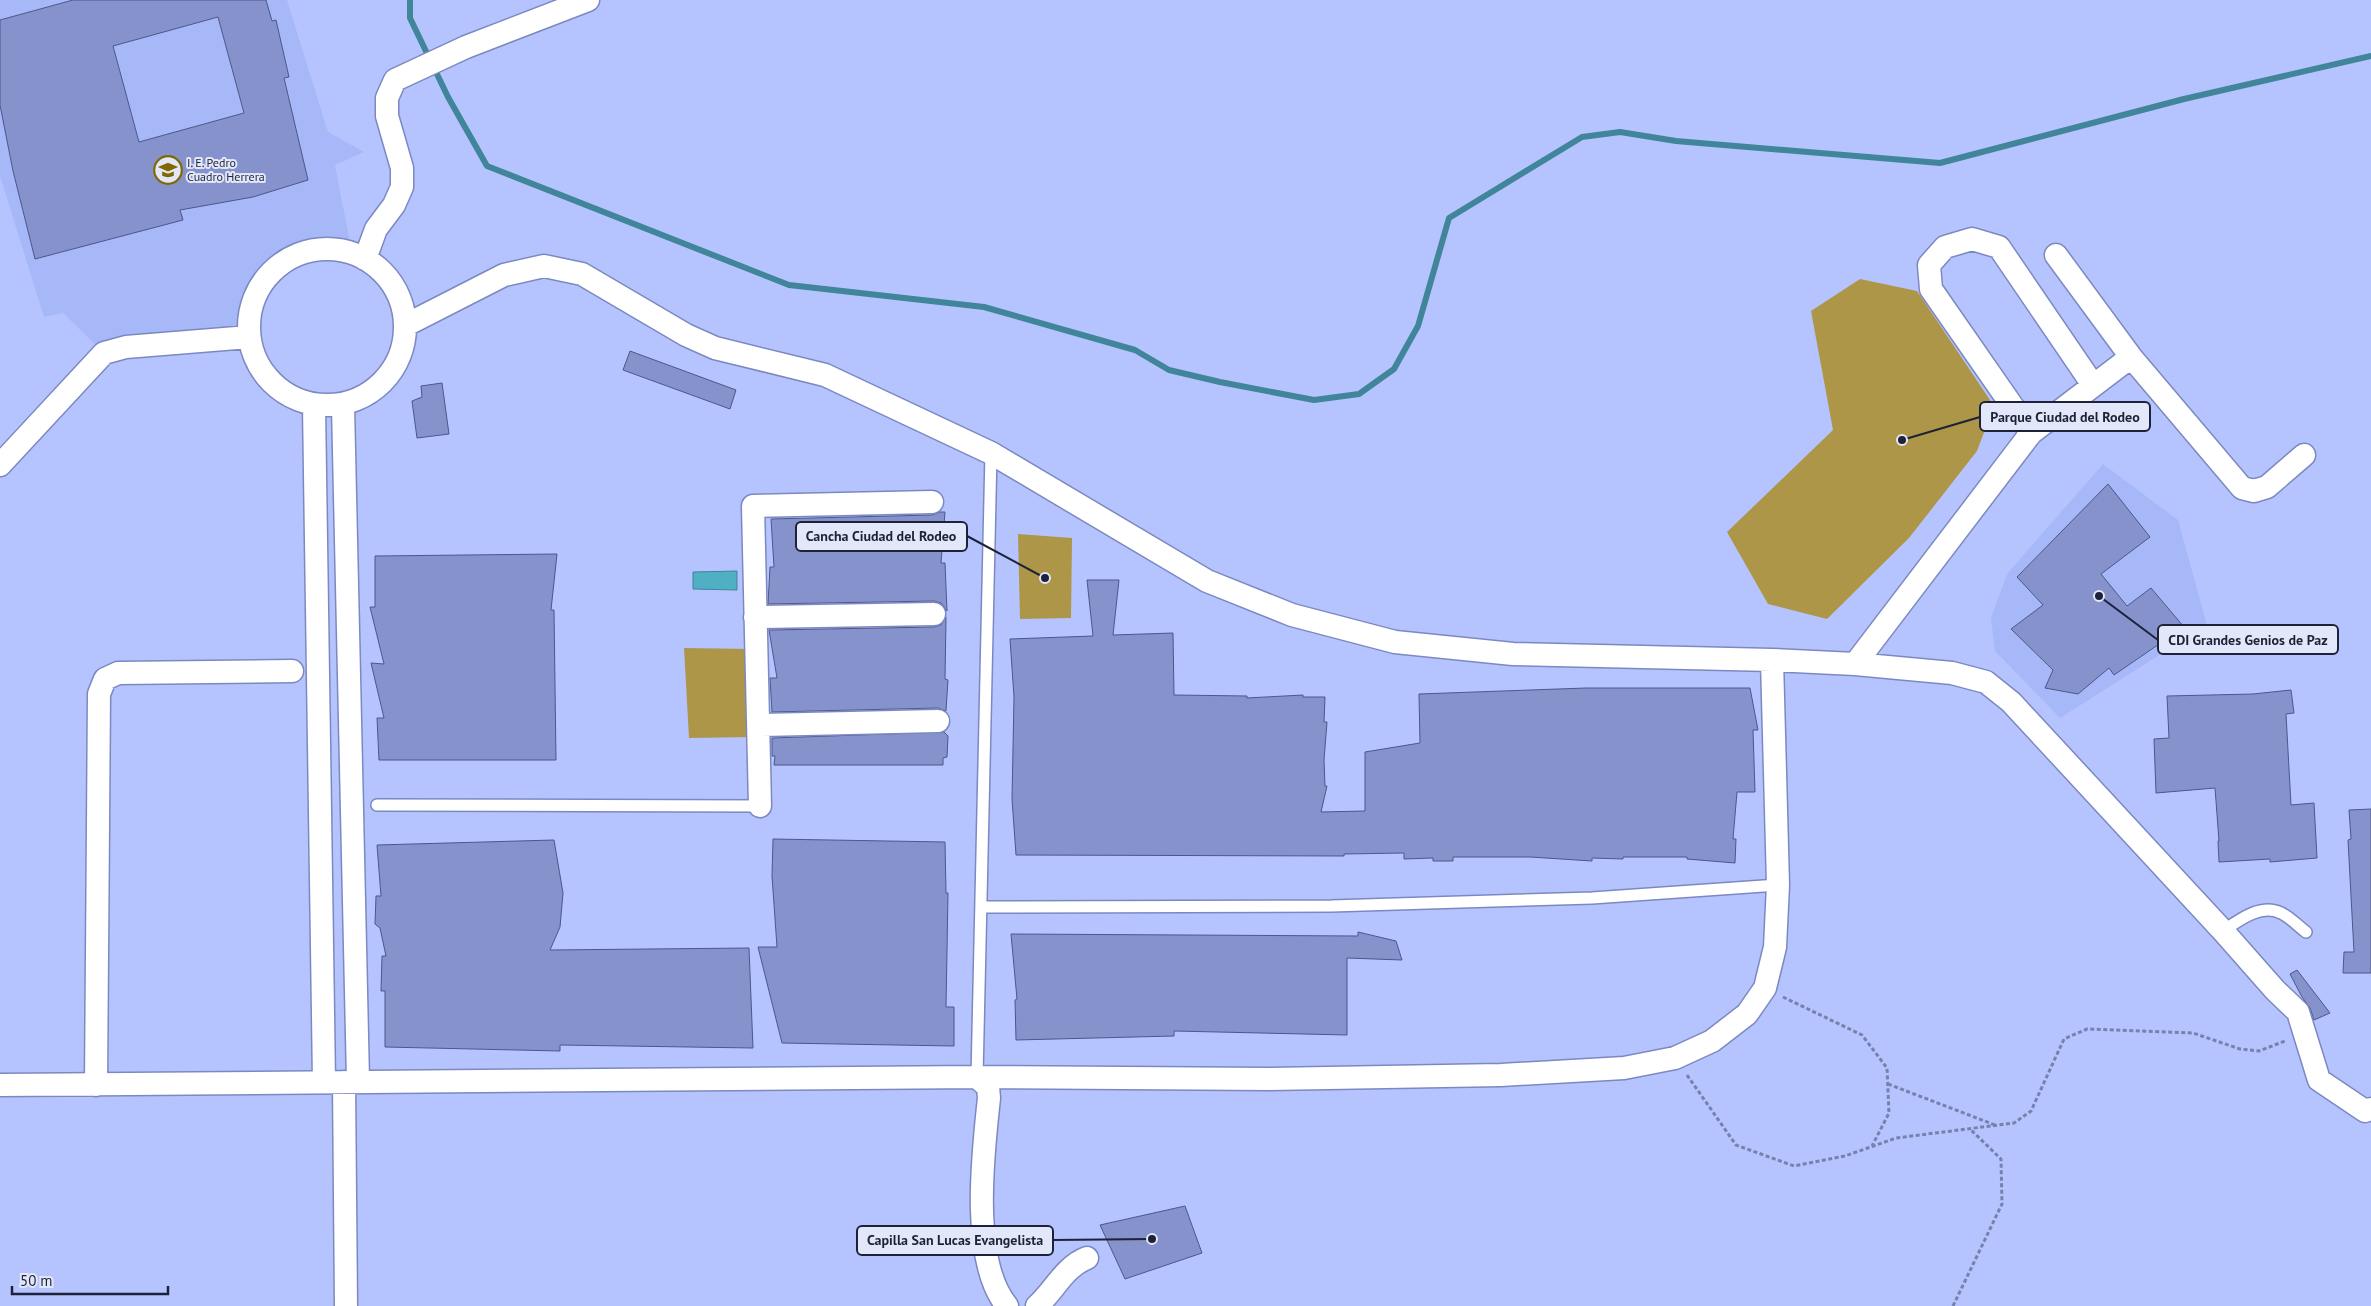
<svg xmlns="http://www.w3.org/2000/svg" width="2371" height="1306" viewBox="0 0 2371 1306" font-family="'PT Sans',sans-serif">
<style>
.built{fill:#a7b8f9}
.green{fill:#ad9647}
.water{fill:#4fafc3;stroke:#408599}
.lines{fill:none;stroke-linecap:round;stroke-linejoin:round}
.stream{stroke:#408599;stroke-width:6}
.building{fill:#8592cb;stroke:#4c578b;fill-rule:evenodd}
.lane-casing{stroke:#7c89c1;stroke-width:14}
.street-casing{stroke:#7c89c1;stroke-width:25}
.path{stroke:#7681ac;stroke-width:3;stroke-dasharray:4 2.5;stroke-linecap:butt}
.lane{stroke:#fff;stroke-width:11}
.street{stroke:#fff;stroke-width:22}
.labels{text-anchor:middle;stroke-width:4;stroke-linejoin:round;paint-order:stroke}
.poi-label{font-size:12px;fill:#1d2238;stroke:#e2e7f9;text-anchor:start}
.leader{fill:none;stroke:#1d2238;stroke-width:2}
.callout-dot{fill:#1d2238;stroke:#e2e7f9;stroke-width:2}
.callout{fill:#e2e7f9;stroke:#1d2238;stroke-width:2}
.callout-label{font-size:14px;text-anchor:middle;font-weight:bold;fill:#1d2238}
</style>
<rect width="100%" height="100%" fill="#b5c4ff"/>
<path class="built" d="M0 0H287L328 132 364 152 335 165 352 253 310 251 283 262 262 283 250 309 249 337 104 353 63 313 44 317 0 176Z
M2103 464 2178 520 2207 625 2060 718 1995 651 1991 618 2007 574Z"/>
<path class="green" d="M1860 279 1917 291 1994 406 1977 451 1909 538 1827 619 1768 604 1727 532 1833 430 1811 311Z
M1018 534 1072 538 1071 618 1020 619Z
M684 648 752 649 753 737 689 738Z"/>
<path class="water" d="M737 571V590L693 589V572Z"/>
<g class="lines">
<path class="stream" d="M410 0V18L448 97 487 166 789 285 984 307 1135 350 1169 370 1220 382 1314 400 1359 394 1394 369 1418 326 1449 218 1582 137 1620 132 1676 141 1940 163 2184 99 2371 56"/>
</g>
<path class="building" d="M73 0H266L272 21 276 20 289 77 284 78 308 180 253 197 180 210 183 220 35 259 13 171 0 105V20ZM218 17 244 113 139 142 113 46Z
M630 351 736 390 730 409 623 370Z
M442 383 449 434 417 438 412 401 422 397 421 386Z
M2108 484 2150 537 2101 574 2127 606 2151 588 2184 627 2114 675 2109 668 2078 694 2045 688 2053 670 2011 629 2043 605 2017 577Z
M940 512H945L941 563H945L947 611 941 603 934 601 768 604 770 567H774L771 519 932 515Z
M557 554 551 610H554L556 760H379L377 718H384L371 663 384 664 370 607H375V556Z
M1087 580H1119L1113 635 1173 633 1174 695 1247 696V698L1303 695V697H1325L1324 722H1327L1324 760 1325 786H1327L1321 812 1365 811V752L1420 743 1419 694 1586 688H1750L1758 730H1753L1755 792H1737L1733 839H1736L1735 863 1687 859V857H1623V859L1592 858V861L1530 857H1453V861H1433V858L1404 859V853L1344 854V856L1016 855 1012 799 1014 697 1010 639 1093 636Z
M946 617 945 679 948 680 946 711 938 708 772 712 770 678H777L769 630 934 627 941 625Z
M2291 690 2294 713 2286 714 2291 805 2314 803 2317 858 2270 862V859L2219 862 2218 841H2219L2215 788 2156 793 2154 739 2169 738 2167 696 2253 694Z
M944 732 948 736 947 757 943 758V765H774L775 756H772V738Z
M2371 809V973H2343L2344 952H2354L2348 840 2351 839 2349 810Z
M773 839 945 842 946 893H948L946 1007H954V1046L782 1043 758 947H777L772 876Z
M554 840 563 893 560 927 550 950 749 948 753 1048 560 1045V1051L385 1047V991H381L382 956H386L380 928 375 924 376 896H381L377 845Z
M1358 932 1396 941 1402 960 1347 958V1035L1174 1031V1036L1016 1040 1015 1000 1017 999 1011 934 1358 936Z
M2297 970 2330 1013 2314 1020 2310 1008 2302 997 2290 974Z
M1185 1206 1202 1253 1125 1279 1100 1225Z"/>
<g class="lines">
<defs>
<path id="lane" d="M377 805 760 806
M981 907 1331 906 1592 898 1778 885
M2223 931C2239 920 2261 903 2281 913 2290 917 2298 926 2306 932
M977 1077 991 453"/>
<path id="street" d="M249 327a78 78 0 1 1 156 0a78 78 0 1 1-156 0Z
M2056 255 2131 357
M365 259 376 229 394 205 402 187V168L387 116V98L395 80 466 47 588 0
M406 325 504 275 544 266 582 274 686 335 715 348 825 375 991 453 1207 581 1292 615 1395 642 1513 654 1772 660
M314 405 324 1082
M343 405 358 1081
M2031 433 1931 289 1929 265 1945 247 1972 239 1999 247 2093 385
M0 465 104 353 126 347 249 337
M755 617 934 614
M1855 664 2031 433 2131 357 2242 488 2254 491 2267 487 2304 455
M758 725 938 721
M760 806 753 506 932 502
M977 1077 988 1087 989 1098C983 1153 970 1261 1007 1306
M344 1082 346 1306
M0 1085 977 1077 1269 1079 1501 1075 1624 1068 1675 1058 1712 1041 1747 1014 1765 988 1775 947 1778 885 1772 660 1855 664 1952 673 1986 682 2011 702 2223 931 2275 990 2298 1012 2319 1080 2365 1111 2371 1109
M96 1085 99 694 105 679 118 673 292 671
M1037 1306C1055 1290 1064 1267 1087 1258"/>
</defs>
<use href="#lane" class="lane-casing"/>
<use href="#street" class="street-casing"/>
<path class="path" d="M1783 997 1862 1035 1887 1068 1889 1113 1872 1146
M1687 1075 1736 1145 1794 1166 1845 1156 1896 1138 2014 1123 2031 1111 2064 1039 2087 1029 2193 1033 2240 1049 2259 1051 2285 1041
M1888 1084 1995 1125
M1953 1306 2002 1204 2001 1159 1970 1129"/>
<use href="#lane" class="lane"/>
<use href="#street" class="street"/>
</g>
<defs>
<symbol id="school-ring" viewBox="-11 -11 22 22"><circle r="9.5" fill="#e2e7f9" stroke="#806901" stroke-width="1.5"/><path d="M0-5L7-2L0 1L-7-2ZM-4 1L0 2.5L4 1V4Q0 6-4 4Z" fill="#806901"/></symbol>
</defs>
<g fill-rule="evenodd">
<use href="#school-ring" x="152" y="154" width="32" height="32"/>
</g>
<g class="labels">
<g class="poi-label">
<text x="187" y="167">I. E. Pedro<tspan x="187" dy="14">Cuadro Herrera</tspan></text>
</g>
</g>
<path class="leader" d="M1902 440L1980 417M1045 578L967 536M2099 596L2158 640M1152 1239L1053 1240"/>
<g class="callout-dot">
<circle cx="1902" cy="440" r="5"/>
<circle cx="1045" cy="578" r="5"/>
<circle cx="2099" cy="596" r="5"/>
<circle cx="1152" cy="1239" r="5"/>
</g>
<g class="callout">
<rect x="1980" y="402" width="170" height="29" rx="5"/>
<rect x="796" y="522" width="171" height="29" rx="5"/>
<rect x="2158" y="625" width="180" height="29" rx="5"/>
<rect x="857" y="1226" width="196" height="29" rx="5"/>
</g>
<g class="callout-label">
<text x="2065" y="422">Parque Ciudad del Rodeo</text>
<text x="881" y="541">Cancha Ciudad del Rodeo</text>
<text x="2248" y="645">CDI Grandes Genios de Paz</text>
<text x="955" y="1245">Capilla San Lucas Evangelista</text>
</g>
<path d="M12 1286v8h156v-8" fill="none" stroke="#1d2238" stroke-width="2.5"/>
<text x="20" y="1286" font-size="15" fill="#1d2238" stroke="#e2e7f9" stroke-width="4" paint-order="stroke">50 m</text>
</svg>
